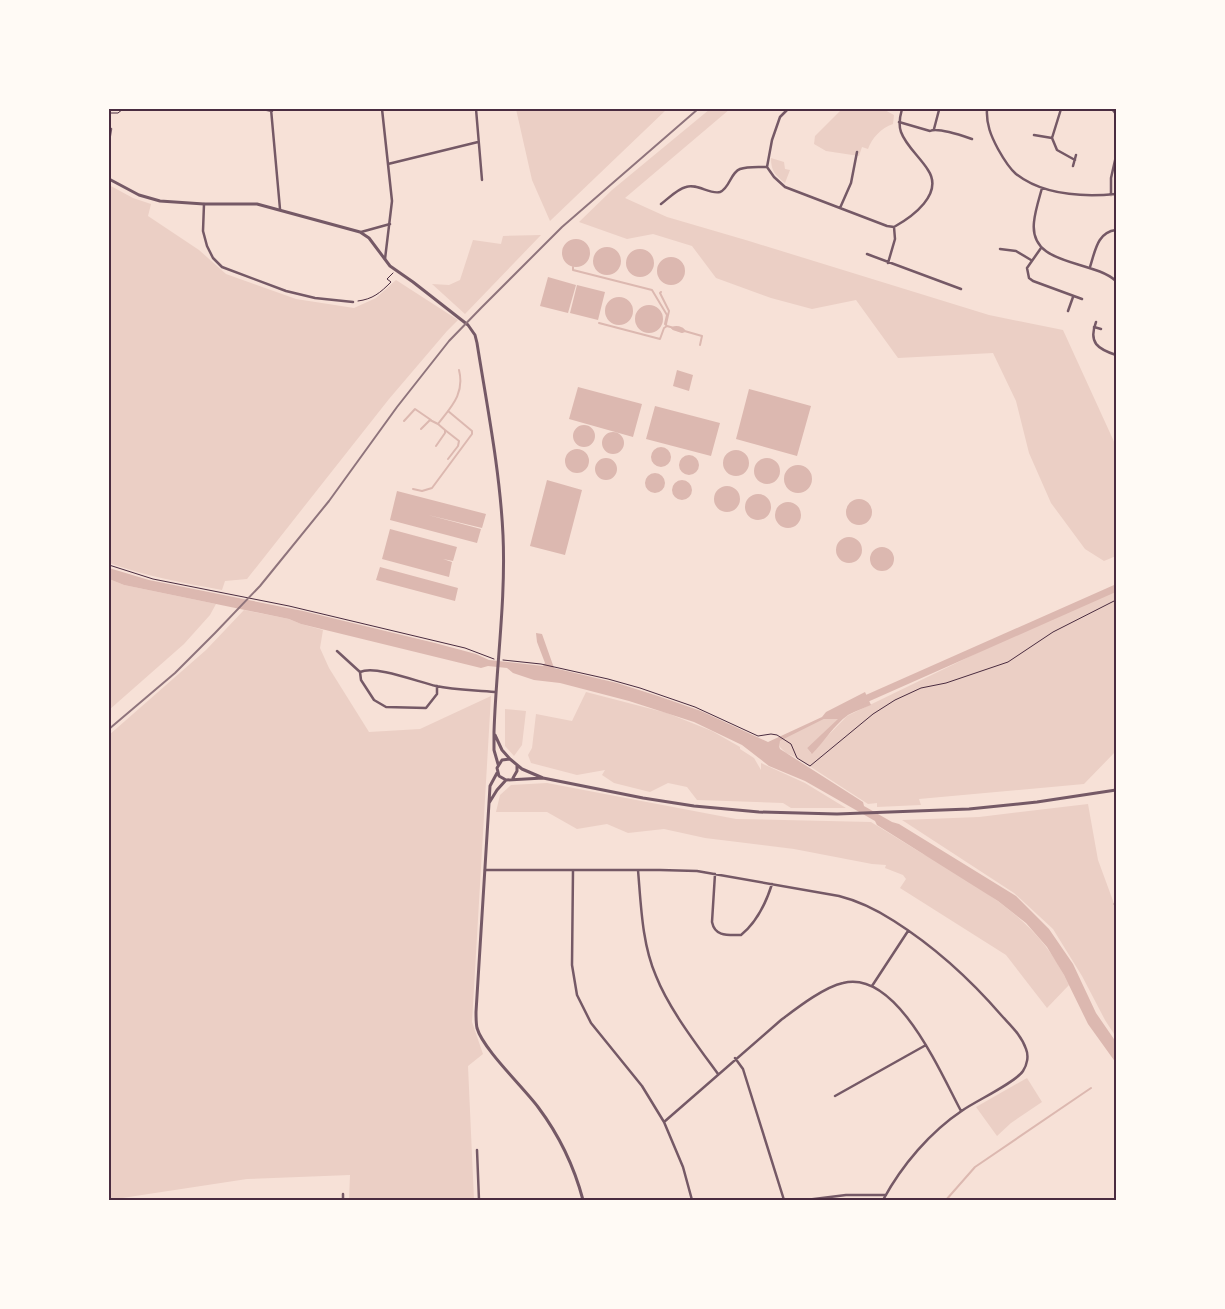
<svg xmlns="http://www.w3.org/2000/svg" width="1225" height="1309" viewBox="0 0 1225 1309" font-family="Lato,sans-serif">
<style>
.green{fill:#ebcfc5}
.water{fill:#dcb8b0}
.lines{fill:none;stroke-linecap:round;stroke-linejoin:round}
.stream{stroke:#dcb8b0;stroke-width:2}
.canal{stroke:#dcb8b0;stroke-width:7}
.path{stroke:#4a2c40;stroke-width:1}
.minor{stroke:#755966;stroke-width:2.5}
.tertiary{stroke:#755966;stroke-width:3}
.rail{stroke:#8f747c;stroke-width:2}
.neatline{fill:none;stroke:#4a2c40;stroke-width:2}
</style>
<rect width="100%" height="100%" fill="#f7e1d7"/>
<path class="green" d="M516 109H667L550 221 532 180Z
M710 109H730L625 198 667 217 749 241 989 315 1063 330 1116 446V556L1104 561 1085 549 1051 503 1029 453 1016 401 993 353 898 358 856 300 812 309 771 298 716 278 692 246 653 234 627 239 579 222 612 190Z
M842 109H883L894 115 893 124C881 128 872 138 868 149L862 147 859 156 826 151 814 144 815 136Z
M771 158 784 162 785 169 790 170 785 183C775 175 771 171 771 158Z
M109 185 133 198 151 204 148 216 199 250 226 274 296 299 354 308 376 298 396 280 458 320 447 331 389 399 247 579 225 581 222 590C183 583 146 576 109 563Z
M541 235 465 314 432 284 449 285 460 280 473 240 501 244 503 236Z
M109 579 124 585 216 604 210 615 184 644 109 710Z
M1116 591V751L1084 784 919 799 921 805 877 807V803L868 804 797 758 786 753 779 746 778 743 782 740 824 719H839L807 748 811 753 847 716 1010 637Z
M244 610 289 619 301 624 323 630 320 648 329 668 369 732 420 729 491 696 472 1022 483 1054 468 1066 474 1200H349L350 1175 247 1179 109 1200V735L206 650Z
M586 692 667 713 712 731 740 747V749L754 758 761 770V763L805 783 846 808H791L783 803 697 800 687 787 668 783 650 792 614 783 602 775 605 770 577 775 531 763 528 755 532 748 536 714 572 721Z
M505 709 526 711 522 745 514 756 505 746Z
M547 783 736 819 871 822 923 854 932 858C989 895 1039 920 1069 985L1047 1008 1006 955 900 888 906 879 903 875 885 868 886 865 872 864 794 849 705 838 664 829 628 833 607 824 577 829 547 812H496L500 795 511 785Z
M1088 804 1098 860 1116 909V1037L1105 1020 1082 976 1053 929 1014 893 902 820 979 817Z
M1027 1078 1042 1102 1011 1123 997 1136 976 1107Z"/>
<path class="water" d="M562 253a14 14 0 1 1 28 0a14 14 0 1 1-28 0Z
M593 261a14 14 0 1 1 28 0a14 14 0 1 1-28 0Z
M626 263a14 14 0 1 1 28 0a14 14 0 1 1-28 0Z
M657 271a14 14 0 1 1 28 0a14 14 0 1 1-28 0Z
M548 277 576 285 568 313 540 306Z
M577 285 605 292 598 320 570 313Z
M605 311a14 14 0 1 1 28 0a14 14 0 1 1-28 0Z
M635 319a14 14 0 1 1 28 0a14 14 0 1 1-28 0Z
M677 370 693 375 689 391 673 386Z
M578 387 642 404 633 437 569 419Z
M749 389 811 406 797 456 736 439Z
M655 406 720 423 711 456 646 439Z
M573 436a11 11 0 1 1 22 0a11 11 0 1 1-22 0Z
M602 443a11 11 0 1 1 22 0a11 11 0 1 1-22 0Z
M651 457a10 10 0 1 1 20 0a10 10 0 1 1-20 0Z
M565 461a12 12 0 1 1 24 0a12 12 0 1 1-24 0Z
M723 463a13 13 0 1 1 26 0a13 13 0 1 1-26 0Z
M679 465a10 10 0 1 1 20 0a10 10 0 1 1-20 0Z
M754 471a13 13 0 1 1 26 0a13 13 0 1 1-26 0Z
M595 469a11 11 0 1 1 22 0a11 11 0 1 1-22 0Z
M784 479a14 14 0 1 1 28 0a14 14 0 1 1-28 0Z
M645 483a10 10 0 1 1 20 0a10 10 0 1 1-20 0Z
M547 480 582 490 565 555 530 546Z
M672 490a10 10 0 1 1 20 0a10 10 0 1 1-20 0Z
M714 499a13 13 0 1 1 26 0a13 13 0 1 1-26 0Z
M397 491 486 514 482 528 428 515 481 529 477 543 390 520Z
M745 507a13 13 0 1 1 26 0a13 13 0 1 1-26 0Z
M846 512a13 13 0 1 1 26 0a13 13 0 1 1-26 0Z
M775 515a13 13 0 1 1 26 0a13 13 0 1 1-26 0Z
M390 529 457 547 453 561 443 559 452 562 449 577 382 559Z
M836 550a13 13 0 1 1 26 0a13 13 0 1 1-26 0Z
M870 559a12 12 0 1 1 24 0a12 12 0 1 1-24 0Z
M380 567 458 588 455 601 376 580Z
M109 568 149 580 303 611 435 643 476 654 489 660 543 666 545 663 537 642 536 633 542 634 554 668 617 683 658 696 701 711 768 742 822 717 826 712 865 692 871 705C864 708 855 711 848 715 834 725 824 742 812 754L807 748 838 719H824L780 741 779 746 780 749 863 802 864 806 892 822 899 824 1016 896 1049 929 1073 964 1096 1013 1116 1042V1063L1088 1024 1064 975 1047 947 1026 923 998 901 877 825 875 821 805 781 769 766 742 745 694 722 629 701 560 683 534 680 513 673 507 668 488 666 481 668 301 624 289 619 124 585 109 579Z"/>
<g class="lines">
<path class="stream" d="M573 267V270L652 290 667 315 665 324 667 326
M661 292 660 293 669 311 666 324
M599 323 660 339 664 328 667 326 702 336 700 345
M672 328C676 326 682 327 685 331
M673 329 682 332 685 331
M404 421 415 409 431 420
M421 429 430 420 438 424
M445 430 459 441 458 446 448 459
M436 446 445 433V430L438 424C451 407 465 394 459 370
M413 489 422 491 432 488 472 434V431L448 411
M946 1200 975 1167 1091 1088"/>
<path class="canal" d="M861 701 1116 588"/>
<path class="path" d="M109 113H118L123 109
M109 123V124
M358 301C373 299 380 293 391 282L387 279 393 273
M109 565 153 579 289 606 465 648 494 659
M503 660 541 664 608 679 640 688 695 707 758 736 771 734 777 735 791 744 797 758 810 766 873 714 895 700 921 688 946 683 1008 662 1053 632 1116 600"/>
<path class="minor" d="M263 109 272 111
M271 109 280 209
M382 109 392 201 385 259
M476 109 482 180
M788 109 780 117 772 140 767 167 774 177 785 187 887 226 894 227C912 217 944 194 928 170 920 157 906 146 901 132 898 124 900 116 902 109
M987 109C986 124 991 136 998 149 1003 158 1008 167 1016 174 1043 195 1084 197 1116 194
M1112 109 1116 114
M899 122 930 131C938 127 963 136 972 139
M934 129 939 110
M1034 135 1052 138 1057 150 1075 160
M1052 138 1061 109
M109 141 111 129
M388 164 478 142
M1073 166 1076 155
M1042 188C1039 199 1035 211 1034 222 1029 267 1092 259 1116 281
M1111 195V178L1116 156
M204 204 203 231 207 246 213 258 222 267 286 291 315 298 353 302
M661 204C668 199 677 189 686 187 697 183 710 195 720 192 730 188 730 173 740 169 748 166 759 167 767 167
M840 208 851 183 857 152
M361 232 390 224
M1041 248 1027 268 1029 278 1033 281 1082 299
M1000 249 1016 251 1031 260
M867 254 961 289
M888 263 895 239 894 227
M1090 267C1095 252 1097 232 1116 230
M1068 311 1073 297
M1096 322C1088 343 1098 349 1116 355
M1094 327 1101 329
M337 651 360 672
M437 686V694L426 708 386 707 374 700 361 680 360 672C376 665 418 682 436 686 455 690 476 690 495 692
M485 870H660L697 871 839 896C859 901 877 910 894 921 935 947 970 979 1002 1016 1011 1026 1022 1036 1026 1049 1029 1056 1027 1065 1023 1071 1016 1082 976 1101 963 1110 930 1132 902 1165 883 1200
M573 870 572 965 577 995 591 1023 642 1086 664 1122 683 1167 692 1200
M638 870C641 905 642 944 656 976 669 1009 697 1045 718 1074
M715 874 712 922C715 937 728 935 741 935 756 923 766 903 772 884
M1115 904 1116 903
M872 986 908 931
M735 1058 743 1069 784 1200
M835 1096 926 1045
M664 1122 781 1020C797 1008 824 987 843 983 897 969 941 1074 961 1111
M477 1150 479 1200
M343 1194V1200
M806 1200 846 1195H886"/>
<path class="tertiary" d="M109 179 139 195 160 201 204 204H257L360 232 369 238 390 266 413 282 468 325 475 335 477 343C487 406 500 471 503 535 506 601 496 667 494 732V750L498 764
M495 735 502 750 510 759
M497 773 490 786 489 803 476 1012C476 1017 476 1023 477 1028 483 1049 523 1087 538 1107 559 1135 574 1166 583 1200
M513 778 517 771V766
M543 778 506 780 499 776 497 768 502 760 510 759 522 769 543 778 643 798 694 806 759 812 837 814 969 809 1037 802 1116 790
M489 803 497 790 506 780"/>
<path class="rail" d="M109 729 175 673 215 633 260 586 329 501 397 407 449 341 481 308 562 227 698 109"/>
</g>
<rect width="1225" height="1309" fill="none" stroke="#fffaf5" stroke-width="220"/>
<rect x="110" y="110" width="1005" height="1089" class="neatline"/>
</svg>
